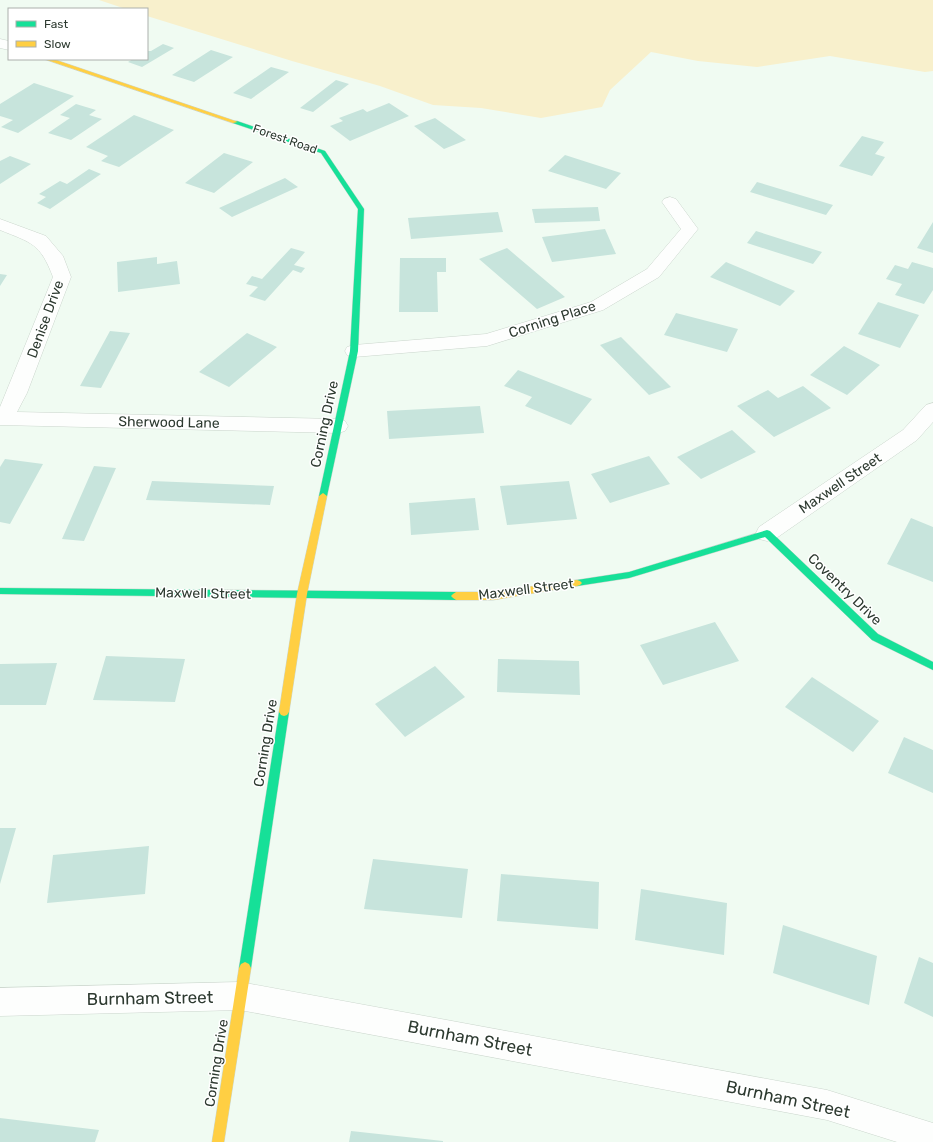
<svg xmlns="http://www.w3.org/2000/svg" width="933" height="1142" viewBox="0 0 933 1142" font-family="Rubik,sans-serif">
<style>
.green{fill:#f8f0cc}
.building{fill:#c7e4dc}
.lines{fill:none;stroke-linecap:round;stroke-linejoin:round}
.street-casing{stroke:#cbd6cd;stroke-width:1}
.fast-casing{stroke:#cbd6cd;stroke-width:1}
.slow-casing{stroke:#cbd6cd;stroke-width:1}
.street{fill:#fdfefd;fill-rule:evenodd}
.fast{fill:#16e098;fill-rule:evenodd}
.slow{fill:#ffcf43;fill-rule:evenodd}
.labels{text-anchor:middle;stroke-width:3;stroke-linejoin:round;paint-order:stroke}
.far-street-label{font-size:12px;fill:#2d3a30;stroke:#fff}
.street-label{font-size:14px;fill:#2d3a30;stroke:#fff}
.near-street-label{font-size:17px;fill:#2d3a30;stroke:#fff}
</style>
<rect width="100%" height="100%" fill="#f0fbf2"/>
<path class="green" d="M99 0H933V71L925 72 830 56 757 67 698 61 651 52 610 90 602 107 541 118 481 108 433 105 380 86 292 61 147 16V9H126Z"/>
<path class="building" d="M163 44 174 48 142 67 128 62 133 59H147V51H151Z
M211 50 233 57 194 82 172 75Z
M271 67 289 72 251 99 233 93Z
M336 80 349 84 313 112 300 108Z
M34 83 74 96 18 133 1 127 13 120 0 116V104Z
M389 103 409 116 350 141 330 126 343 121 339 118 363 109 367 112Z
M76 104 96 110 89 115 102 119 71 140 48 133 70 118 60 115Z
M134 115 174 130 119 167 101 161 108 156 86 147Z
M435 118 466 140 444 149 414 126Z
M862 136 884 142 875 154 885 157 872 176 839 166Z
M224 153 253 162 214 193 185 183Z
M565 155 621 173 606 189 548 171Z
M10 156 31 164 0 184V161Z
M89 169 101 174 50 209 37 203 46 197 39 194 60 181 67 184Z
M285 178 298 187 232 217 219 208Z
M757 182 833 205 826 215 750 192Z
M598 207 600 221 535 223 532 209Z
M498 212 503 232 411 239 408 218Z
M933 222V253L917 248Z
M605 229 616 254 552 262 542 237Z
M756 231 822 252 813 264 747 243Z
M291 248 305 252 294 265 305 268 301 273 293 270 265 301 249 296 258 287 246 284 252 276 262 279Z
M507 248 565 297 537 309 479 259Z
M157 257V264L177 261 180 284 118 292 117 262Z
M400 258H446V272H437L438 312H399Z
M726 262 795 291 780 306 710 277Z
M912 262 933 268V290L924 304 895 295 902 284 886 279 895 265 908 269Z
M0 274 7 275 0 286Z
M878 302 919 315 900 348 858 334Z
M676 313 738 329 727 352 664 335Z
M110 331 130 333 101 388 80 386Z
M247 333 277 347 229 387 199 372Z
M621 337 671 387 649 395 600 345Z
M844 346 880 365 847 395 810 375Z
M518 370 592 399 571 425 525 406 532 397 504 386Z
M803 386 831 408 774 437 737 406 768 390 778 398Z
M480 406 484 433 389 439 387 411Z
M732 430 756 452 701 479 677 457Z
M649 456 670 484 610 503 591 474Z
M5 459 43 464 10 524 0 522V467Z
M94 466 116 468 84 541 62 539Z
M152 481 274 486 270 505 146 500Z
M569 481 577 519 507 525 500 486Z
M475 498 479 530 411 535 409 503Z
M911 518 933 527V582L887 564Z
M715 622 739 661 663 685 640 645Z
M106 656 185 659 175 702 93 700Z
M498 659 579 661 580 695 497 692Z
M57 663 46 705H0V664Z
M435 666 465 697 405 737 375 704Z
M812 677 879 721 853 752 785 707Z
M904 737 933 750V793L888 773Z
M0 828H16L0 884Z
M149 846 145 894 47 903 53 855Z
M373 859 468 869 462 918 364 909Z
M501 874 599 882 598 929 497 921Z
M641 889 727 903 724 955 635 940Z
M783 925 877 956 869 1005 773 973Z
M919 957 933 963V1017L904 1003Z
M0 1118 99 1130 95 1142H0Z
M351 1131 443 1141V1142H349Z"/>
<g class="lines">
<defs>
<path id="street" d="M0 39 9 41V50L0 48Z
M670 197 676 199 698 229 659 277 603 310 487 346 354 357 347 355 345 351 347 347 354 345 486 334 591 302 647 269 681 229 662 202 664 199Z
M0 219 46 236 63 256 71 277 27 393 17 412 338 419 345 421 348 426 345 431 338 433 0 425V407L53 277C40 243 32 243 0 230Z
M933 403V422L917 440 775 539 767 541 759 539 756 533 759 527 903 430 926 405Z
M240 982 827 1090 933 1123V1142H897L827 1120 240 1010 0 1016V988Z"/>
<path id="fast" d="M233 121H237L325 151 364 209 358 351 327 496 323 499 319 496 350 351 358 209 321 153 233 123Z
M767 530 770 531 878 634 933 662V670L872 640 765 537 629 578 577 586 574 585 572 583 574 581 577 580 629 572Z
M0 588 456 592 459 594 461 596 459 598 456 600 0 594Z
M284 708 287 709 289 712 251 968 249 972 245 974 241 972 239 968 279 712 281 709Z"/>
<path id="slow" d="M44 59H53L238 122 233 123Z
M323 493 327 496 307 594 289 712 287 715 284 716 281 715 279 712 297 594 319 496Z
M577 580 580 581 582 583 580 585 577 586 493 600H456L453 598 451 596 453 594 456 592H493Z
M245 962 249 964 251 968 224 1142H212L239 968 241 964Z"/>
</defs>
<use href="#street" class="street-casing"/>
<use href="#fast" class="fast-casing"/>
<use href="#slow" class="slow-casing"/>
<use href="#street" class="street"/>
<use href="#fast" class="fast"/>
<use href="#slow" class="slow"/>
</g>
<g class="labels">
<g class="far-street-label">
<text transform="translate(285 139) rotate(19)" y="4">Forest Road</text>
</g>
<g class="street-label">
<text transform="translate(45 319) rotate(-70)" y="5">Denise Drive</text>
<text transform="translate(552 319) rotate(-18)" y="5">Corning Place</text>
<text transform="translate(169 422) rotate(1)" y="5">Sherwood Lane</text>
<text transform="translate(324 424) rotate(-78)" y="5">Corning Drive</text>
<text transform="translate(840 483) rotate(-34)" y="5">Maxwell Street</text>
<text transform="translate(526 589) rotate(-7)" y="5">Maxwell Street</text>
<text transform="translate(845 589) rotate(44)" y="5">Coventry Drive</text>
<text transform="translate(203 593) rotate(1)" y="5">Maxwell Street</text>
<text transform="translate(265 743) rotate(-81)" y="5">Corning Drive</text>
<text transform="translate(216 1063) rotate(-81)" y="5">Corning Drive</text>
</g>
<g class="near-street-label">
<text transform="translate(150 998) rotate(-1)" y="6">Burnham Street</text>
<text transform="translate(470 1038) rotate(11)" y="6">Burnham Street</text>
<text transform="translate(788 1099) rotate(12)" y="6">Burnham Street</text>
</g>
</g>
<rect x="8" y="8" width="140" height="52" fill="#ffffff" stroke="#abb0ac"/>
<rect x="16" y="21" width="20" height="6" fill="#16e098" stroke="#abb0ac"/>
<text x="44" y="28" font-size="12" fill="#2d3a30">Fast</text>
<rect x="16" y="41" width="20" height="6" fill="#ffcf43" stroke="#abb0ac"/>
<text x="44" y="48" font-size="12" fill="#2d3a30">Slow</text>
</svg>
